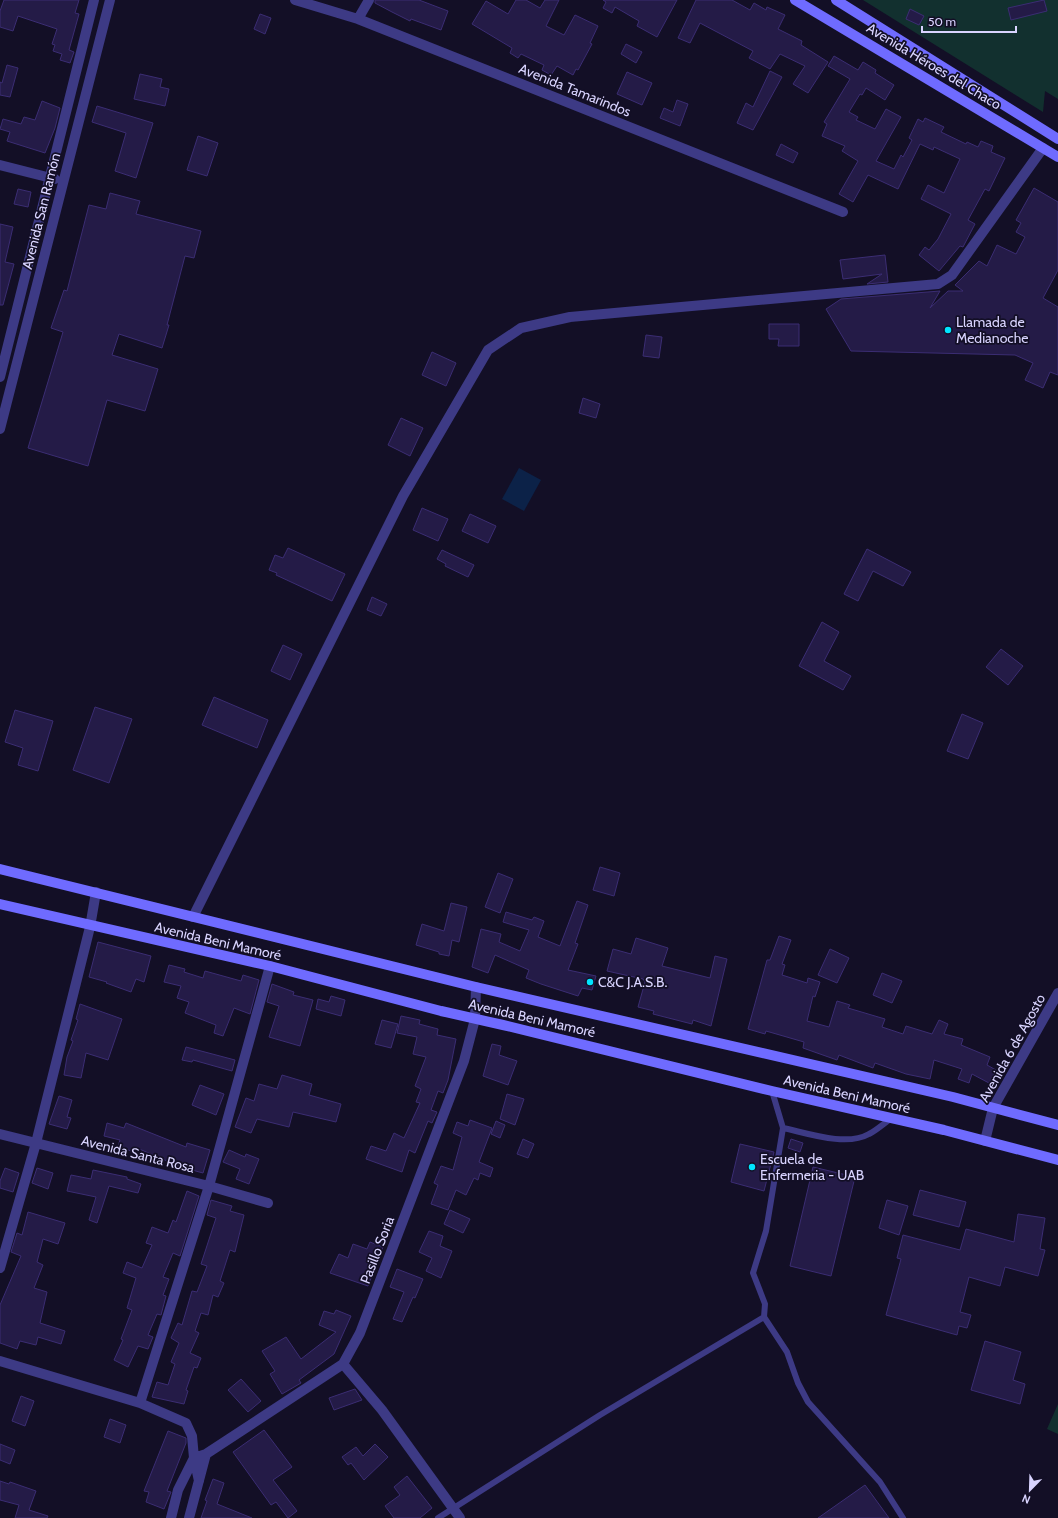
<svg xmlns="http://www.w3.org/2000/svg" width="1058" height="1518" viewBox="0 0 1058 1518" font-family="Cabin,sans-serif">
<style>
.green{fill:#12302f}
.water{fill:#0c2248}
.building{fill:#241b47;stroke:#3b2d73}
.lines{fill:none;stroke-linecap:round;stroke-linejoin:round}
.lane{stroke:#3d3a85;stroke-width:6}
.street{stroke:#3d3a85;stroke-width:10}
.secondary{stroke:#6f6bff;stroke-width:10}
.poi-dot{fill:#00e5ff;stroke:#130f26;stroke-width:1.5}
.labels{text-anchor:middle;stroke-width:3.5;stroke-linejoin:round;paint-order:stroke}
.street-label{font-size:14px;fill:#d9d4ff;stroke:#130f26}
.poi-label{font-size:14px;fill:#d9d4ff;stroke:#130f26;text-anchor:start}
</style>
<rect width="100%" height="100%" fill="#130f26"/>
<path class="green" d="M863 0H1058V99L1045 91 1043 112Z
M1058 1404V1434L1047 1429Z"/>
<path class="water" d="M519 468 541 480 524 511 502 499Z"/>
<path class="building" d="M4 0H79L75 13 79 14 69 50 74 52 70 63 60 60 62 54 53 51 55 45 52 44 57 29 18 16 13 31 0 27V11Z
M375 0H419L448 11 441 30 411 19 410 21 392 12 375 3Z
M516 0H526L540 8 545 0H559L546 26 564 35 575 15 598 26 590 43 592 44 578 70 576 69 573 75 557 66 551 75 542 70 544 65 521 54 518 58 510 53 512 48 472 24 486 1 508 14Z
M603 0H677L657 37 637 26 639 21 615 7 612 13 603 8 606 2Z
M696 0H732L750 10 754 3 766 10 767 7 785 15 778 29 802 41 801 45 828 62 808 93 793 84 805 66 780 54 770 69 749 58 753 51 700 23 690 43 678 38Z
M1044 0 1047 11 1011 20 1008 8Z
M910 9 924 16 919 25 906 19Z
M260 14 271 18 265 34 254 29Z
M626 44 642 52 636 63 621 54Z
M834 56 858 70 863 62 876 70 875 73 894 85 885 100 866 88 862 95 860 94 849 112 858 117 856 120 875 129 886 109 901 117 876 161 894 169 901 155 903 157 912 140 909 138 918 119 923 122 925 118 944 127 941 132 966 144 967 142 978 147 981 141 993 146 991 152 1005 158 989 191 985 189 968 220 975 224 963 247 960 246 939 271 919 255 925 247 929 250 938 239 951 214 921 199 928 185 944 193 960 159 934 147 933 150 920 144 898 189 868 175 853 202 839 194 858 161 842 151 845 146 822 136 827 124 824 122 850 79 828 66Z
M7 65 18 68 10 97 0 95V82L2 83Z
M770 71 782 77 753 130 737 123 746 103 753 107Z
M627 72 652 83 642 105 617 94Z
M140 74 162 79 160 87 169 89 165 106 134 99Z
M677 100 688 104 680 126 660 118 664 108 673 112Z
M42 101 60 108 55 128 45 153 7 141 10 132 0 129 3 119 21 124 24 117 35 120Z
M97 106 153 123 136 178 115 171 126 133 92 122Z
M198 136 218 143 207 176 187 170Z
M781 144 798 153 793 163 776 155Z
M1034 188 1058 202V270L1043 298 1058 307V375L1050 372 1043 388 1025 380 1033 363 1015 355 851 351 826 309 841 299 940 291 930 308 948 291H963L955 285 979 261 987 266 997 245 1016 254 1025 237 1016 232 1021 223 1016 220Z
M18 189 31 192 28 207 14 204Z
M110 193 140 201 136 214 201 231 194 258 185 256 167 325H169L162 348 119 334 112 355 158 369 145 411 107 400 88 466 28 448 63 332 51 328 64 290 67 291 89 205 106 209Z
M0 224 13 227 5 262 14 264 3 305H0Z
M885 255 888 282 867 284 882 274 843 279 840 260Z
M769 324H799V346H778L779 339H769Z
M646 335 662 337 659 358 643 356Z
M432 352 456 363 446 386 422 375Z
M583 398 600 404 596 418 579 413Z
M401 418 423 428 410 456 388 445Z
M422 508 448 519 438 541 413 530Z
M470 514 496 526 488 543 462 531Z
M288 548 345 574 332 601 276 575 277 573 269 570 275 555 283 558Z
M867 549 911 572 903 586 873 571 858 601 844 594Z
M442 550 474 565 468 577 445 566 446 564 437 559Z
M372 597 387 604 381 616 367 610Z
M822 622 839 632 824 661 851 676 843 690 799 666Z
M283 645 302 654 290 680 271 671Z
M1001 649 1023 666 1008 685 986 667Z
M214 697 268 720 257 748 202 725Z
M95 707 132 719 109 783 73 770Z
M15 710 53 721 38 771 18 765 23 748 5 742Z
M962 714 983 723 968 759 947 751Z
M600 867 620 873 614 896 593 890Z
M498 873 513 879 500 913 485 907Z
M577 901 588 905 575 943 578 944 568 970 596 976 592 990 582 988 578 996 541 984 526 978 529 970 495 955 488 973 472 967 481 929 501 934 499 942 520 951 529 930 503 922 506 912 532 920 534 917 544 921 538 937 560 946Z
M451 903 467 907 459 942 452 940 449 956 439 954V952L416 945 422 924 444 931Z
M779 936 791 940 782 964 785 965 782 975 807 983 808 978 820 982 815 997 813 996 807 1021 829 1027 837 1001 850 1005 848 1008 885 1019 882 1027 903 1034 906 1026 932 1034 939 1020 948 1024 944 1034 963 1039 961 1045 990 1057 987 1065 996 1070 989 1083 972 1074 969 1083 958 1079 962 1069 934 1060 930 1079 906 1074 875 1063 873 1068 839 1055 837 1060 803 1048 804 1042 766 1031 765 1034 748 1029 767 960H770Z
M636 938 668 948 662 966 710 978 715 956 727 959 711 1026 693 1020 692 1024 653 1014 654 1011 638 1007 645 982 643 979 607 971 613 949 631 954Z
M98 942 151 956 144 982 136 979 131 992 106 983 107 982 89 977Z
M830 949 849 958 837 983 818 975Z
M169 965 185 969 184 972 203 978 205 971 241 981 243 975 259 980 250 1014 234 1008 223 1036 214 1033 216 1025 185 1013 189 1002 177 998 181 986 164 982Z
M882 973 902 981 892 1003 873 995Z
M272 984 294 992 293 995 313 1000 300 1046 269 1037 279 1006 267 1002Z
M331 996 345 1000 341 1016 316 1009 318 999 329 1002Z
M80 1004 122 1019 108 1060 86 1053 81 1078 64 1075 67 1057 73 1041 71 1040 78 1020 76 1019Z
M401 1016 420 1020 419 1024 438 1029 437 1035 456 1039 448 1080 443 1093 438 1091 431 1110 437 1112 432 1123 428 1121 415 1153 409 1150 402 1172 366 1159 371 1146 386 1151 394 1133 404 1138 420 1103 416 1102 421 1089 415 1086 426 1057 413 1054 417 1037 397 1033Z
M382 1020 398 1024 391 1048 375 1044Z
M492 1044 501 1046 499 1055 517 1061 508 1085 483 1076Z
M186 1047 235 1060 232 1071 193 1060 192 1062 182 1060Z
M282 1075 312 1084 309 1095 341 1104 336 1122 293 1112 289 1127 257 1119 251 1133 235 1127 246 1098 254 1101 259 1084 277 1089Z
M200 1085 224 1094 216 1115 192 1105Z
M507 1094 524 1099 515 1125 500 1119Z
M59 1096 72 1100 67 1117 71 1118 67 1129 49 1124Z
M470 1120 492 1128 479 1162 493 1168 490 1177 480 1173 478 1180 474 1178 466 1195 456 1190 448 1210 431 1204 438 1185 434 1183 441 1166 453 1170 462 1137 453 1133 457 1122 468 1126Z
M496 1121 505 1125 500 1138 491 1134Z
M107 1123 124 1128 126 1123 186 1147 187 1143 210 1150 203 1173 181 1167 137 1148 136 1153 118 1146 120 1140 104 1136Z
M523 1139 534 1144 528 1158 517 1154Z
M791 1139 803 1143 800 1152 788 1148Z
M740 1144 774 1152 764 1191 731 1182Z
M229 1150 245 1157 246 1154 259 1159 249 1184 236 1179 240 1169 223 1162Z
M813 1167 855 1177 831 1276 790 1266Z
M5 1168 19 1173 13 1192 0 1188V1181Z
M37 1168 53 1173 48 1189 32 1183Z
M93 1170 127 1177V1179L141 1184 138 1193 109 1186 97 1223 89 1220 96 1197 67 1191 71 1175 91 1179Z
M920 1190 966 1202 959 1227 913 1215Z
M187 1191 199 1196 180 1256 173 1253 163 1277 169 1279 163 1295 166 1296 161 1315 157 1314 148 1335 153 1337 148 1349 138 1346 128 1367 114 1360 123 1340 121 1339 132 1310 127 1308 136 1278 123 1273 127 1262 142 1268 152 1245 146 1243 152 1227 168 1233 173 1220 176 1222Z
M211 1200 232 1206 230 1211 244 1215 235 1252 230 1250 220 1281 224 1283 218 1297 213 1295 208 1315 201 1313 195 1331 199 1333 190 1353 201 1358 197 1368 194 1367 186 1390 188 1391 184 1404 152 1397 157 1382 168 1385 175 1364 171 1362 179 1343 171 1338 178 1323 182 1325 192 1291 197 1292 207 1266 201 1264 216 1218 207 1215Z
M887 1200 908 1206 899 1235 879 1228Z
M450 1210 470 1219 463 1233 444 1224Z
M28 1212 65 1223 58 1244 43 1239 37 1262 43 1265 34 1288 47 1292 40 1323 65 1331 61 1344 38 1337 36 1345 20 1341 17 1349 0 1343V1305L21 1256 11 1252 17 1233 22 1235Z
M1018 1214 1045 1218 1040 1249 1045 1250 1038 1276 1005 1267 1000 1286 969 1277 960 1312 971 1315 967 1328 959 1326 957 1335 886 1315 901 1259 897 1258 903 1235 960 1250 966 1229 1014 1242Z
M429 1231 443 1236 440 1246 452 1251 441 1278 426 1271 432 1258 419 1252Z
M370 1242 383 1247 368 1286 330 1273 339 1254 348 1258 353 1244 367 1249Z
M397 1269 423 1279 415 1298 413 1297 402 1322 393 1319 404 1292 390 1287Z
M336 1310 351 1316 334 1354 299 1380 301 1383 282 1394 270 1374 275 1371 262 1351 286 1337 301 1359 336 1332 319 1325 324 1311 334 1314Z
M985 1341 1021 1352 1013 1380 1025 1384 1020 1404 971 1390Z
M241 1379 261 1401 248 1412 228 1390Z
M355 1389 362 1400 334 1410 329 1398Z
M21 1396 34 1401 25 1426 12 1421Z
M110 1419 126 1425 120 1443 104 1437Z
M264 1430 292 1467 273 1480 297 1511 288 1518 276 1502 271 1505 233 1452Z
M168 1431 186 1438V1443L167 1491 171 1492 164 1509 146 1502 149 1492 144 1491Z
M0 1444 15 1450 10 1464 0 1460Z
M375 1444 388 1457 364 1480 351 1463 348 1465 342 1457 356 1447 363 1456Z
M407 1476 432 1508 420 1518H394L385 1506 400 1495 394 1487Z
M213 1479 224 1483 217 1504 252 1518H201L207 1501 205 1500Z
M0 1481 9 1484 10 1482 36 1491 29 1510 48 1516 47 1518H15L19 1505 0 1500Z
M865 1485 889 1518H818Z"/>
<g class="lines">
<path class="lane" d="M772 1091 783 1128 766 1231 753 1273 765 1304 764 1317 787 1352 798 1383 808 1402 880 1482 903 1518
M783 1128C807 1133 846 1147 869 1134 877 1130 884 1123 892 1118
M438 1518 600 1415 764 1317"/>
<path class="street" d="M295 0 358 19 843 212
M358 19 369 0
M0 165 55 179
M0 377 94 0
M0 429 110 0
M193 917 403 496 488 350 521 328 570 317 938 284 952 275 1043 148
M0 1134 209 1186 268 1203
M985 1141 993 1108 1058 993
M0 1268 36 1143 90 927 96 892
M0 1361 140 1403 186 1423 192 1436 194 1458 199 1481
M343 1364 382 1410 460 1518
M140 1403 209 1186 270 966
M171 1518 178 1490 194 1458 206 1454 343 1364 360 1333 464 1061 475 1019 476 987
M189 1518 206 1454"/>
<path class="secondary" d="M795 0 1058 157
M836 0 1058 139
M0 869 476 987 953 1097 1058 1125
M0 904 270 966 441 1011 503 1025 772 1091 944 1130 1058 1160"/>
</g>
<g class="poi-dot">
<circle cx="948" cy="330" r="4"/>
<circle cx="590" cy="982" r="4"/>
<circle cx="752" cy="1167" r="4"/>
</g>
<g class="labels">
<g class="street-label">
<text transform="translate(934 66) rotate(31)" y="5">Avenida Héroes del Chaco</text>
<text transform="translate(575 90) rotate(22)" y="5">Avenida Tamarindos</text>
<text transform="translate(41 211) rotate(-76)" y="5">Avenida San Ramón</text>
<text transform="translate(218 941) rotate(13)" y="5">Avenida Beni Mamoré</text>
<text transform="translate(532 1018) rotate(13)" y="5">Avenida Beni Mamoré</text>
<text transform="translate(1012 1048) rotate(-61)" y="5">Avenida 6 de Agosto</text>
<text transform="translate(847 1094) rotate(13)" y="5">Avenida Beni Mamoré</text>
<text transform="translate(138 1154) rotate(14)" y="5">Avenida Santa Rosa</text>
<text transform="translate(377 1250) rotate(-69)" y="5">Pasillo Soria</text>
</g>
<g class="poi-label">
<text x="956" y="327">Llamada de<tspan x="956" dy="16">Medianoche</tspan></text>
<text x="598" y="987">C&amp;C J.A.S.B.</text>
<text x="760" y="1164">Escuela de<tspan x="760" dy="16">Enfermeria - UAB</tspan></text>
</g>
</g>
<g transform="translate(1030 1490) rotate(203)" stroke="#130f26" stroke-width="3" paint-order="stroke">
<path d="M0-3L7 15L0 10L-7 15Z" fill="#d9d4ff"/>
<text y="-6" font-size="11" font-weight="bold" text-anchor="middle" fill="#d9d4ff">N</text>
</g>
<path d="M922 26v6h94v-6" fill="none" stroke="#d9d4ff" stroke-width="2"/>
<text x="928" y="26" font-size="12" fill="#d9d4ff" stroke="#130f26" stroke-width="3" paint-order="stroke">50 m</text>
</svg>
